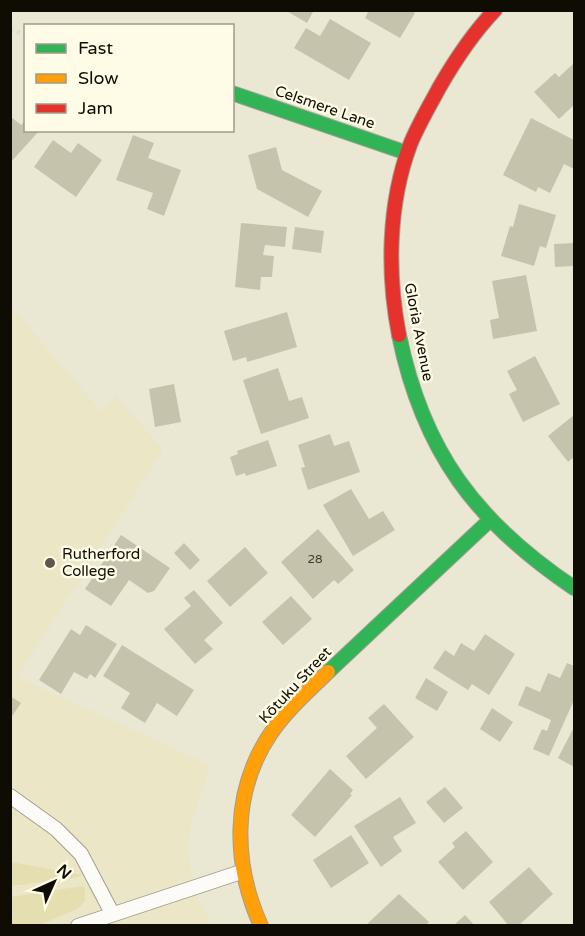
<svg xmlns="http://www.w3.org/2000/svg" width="585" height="936" viewBox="0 0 585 936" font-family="'Varela Round',sans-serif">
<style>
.built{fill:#ebe6c5}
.green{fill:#e4deb1}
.building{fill:#c6c3ad}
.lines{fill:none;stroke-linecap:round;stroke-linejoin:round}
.lane-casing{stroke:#a19f90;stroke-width:16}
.fast-casing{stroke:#a19f90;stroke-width:16}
.slow-casing{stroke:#a19f90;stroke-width:16}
.jam-casing{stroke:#a19f90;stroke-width:16}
.path{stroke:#dcdbd5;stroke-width:4;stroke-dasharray:3 4.5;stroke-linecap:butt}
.lane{stroke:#fcfbf8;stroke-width:14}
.fast{stroke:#30b455;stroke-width:14}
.slow{stroke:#ff9f0a;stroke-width:14}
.jam{stroke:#e5322d;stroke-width:14}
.poi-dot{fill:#5c594c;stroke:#fefbe6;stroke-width:2}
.labels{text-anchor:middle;stroke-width:5;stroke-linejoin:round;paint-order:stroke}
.number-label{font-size:12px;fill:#3d3a2e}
.street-label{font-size:15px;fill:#0f0d03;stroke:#fefbe6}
.poi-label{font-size:15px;fill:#0f0d03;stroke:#fefbe6;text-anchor:start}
</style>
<rect width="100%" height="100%" fill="#eae7d3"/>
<path class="built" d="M10 305 101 412 116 396 163 450 17 677 210 765 190 827 188 846 190 868 198 900 211 925H11Z"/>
<path class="green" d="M10 862H11L82 875 78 877 11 886Z
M83 886 85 888V900L79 908 40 925H11V897Z"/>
<path class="building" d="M285 10H314L307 23Z
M369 10H411L415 13 400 38 365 18Z
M330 19 371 43 349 80 294 48 306 28 320 36Z
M574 63V105L559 119 534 92 555 73 559 77Z
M10 116 21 125 26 120V130H40L10 163Z
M531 118 574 140V169L564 164 550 193 538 187 536 192 503 175Z
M133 135 154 143 148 158 181 170 164 216 147 209 153 193 116 180Z
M53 140 71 153 78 143 102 160 76 197 34 167Z
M276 147 282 170 322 191 308 217 257 189 248 155Z
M519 204 556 215 546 248 540 246 534 266 501 256 510 226 513 227Z
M241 223 287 227 285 247 265 245 263 255 274 256 272 277H261L260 290 235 287Z
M295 227 324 231 321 253 292 249Z
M574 243V266L555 267 554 244Z
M526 275 537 331 493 339 490 320 499 318 492 281Z
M287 312 297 347 247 362 246 357 233 361 224 331Z
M535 356 560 404 523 422 509 394 517 390 507 371Z
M278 368 289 401 302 397 309 418 261 434 243 380Z
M174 384 181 422 155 427 149 389Z
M574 415V457L568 462 548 436Z
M330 434 334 446 349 441 360 472 308 490 301 468 305 467 298 445Z
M268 440 277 466 246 476 245 473 236 476 230 457 238 454 237 451Z
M351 489 369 519 383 511 395 530 353 556 323 505Z
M318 529 354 570 338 584 334 580 313 599 281 562Z
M121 535 170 568 154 591 148 593 129 580 111 606 85 589Z
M184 543 200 560 190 570 174 553Z
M245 547 268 573 230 607 207 581Z
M194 590 223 623 204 640 213 649 195 664 164 629 191 606 184 598Z
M291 596 312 619 283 645 262 622Z
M86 625 117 644 95 678 90 674 87 679 74 672 61 694 39 680 71 629 80 635Z
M485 634 515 654 489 695 472 684 468 690 433 668 445 650 454 656 461 643 474 651Z
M122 645 194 690 177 716 157 703 145 723 121 708 130 693 103 676Z
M567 663 574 666V700L549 756 533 749 542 729 547 731 551 720 518 705 526 686 540 692 548 673 560 678Z
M426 678 448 692 437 711 415 698Z
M10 696 21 703 10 719Z
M384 704 414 737 366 779 346 756 377 728 368 718Z
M492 708 513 722 500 742 480 729Z
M574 727V767L558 758Z
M330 769 353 790 350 794 352 795 315 837 291 815Z
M445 787 463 808 444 823 426 802Z
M400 797 416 823 393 837 402 851 381 867 354 826Z
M466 831 493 862 463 890 438 862 455 847 452 843Z
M351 835 369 863 331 888 313 860Z
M529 867 553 894 518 926H509L489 902Z
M399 894 429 922 425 926H365Z
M465 915 475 926H453Z"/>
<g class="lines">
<defs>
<path id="lane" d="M10 796 56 829 81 854 112 913
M78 926 241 872"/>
<path id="fast" d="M232 93 407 153
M399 335C423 452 476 522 574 588
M328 672 490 520"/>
<path id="slow" d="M261 926C233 864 231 792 271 733 287 710 308 691 328 672"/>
<path id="jam" d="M399 335C387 274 388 204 410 145 418 125 429 107 439 88 455 60 473 33 495 10"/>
</defs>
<use href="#lane" class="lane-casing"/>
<use href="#fast" class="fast-casing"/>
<use href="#slow" class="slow-casing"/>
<use href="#jam" class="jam-casing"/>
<path class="path" d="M10 29 26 35"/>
<use href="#lane" class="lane"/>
<use href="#fast" class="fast"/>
<use href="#slow" class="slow"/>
<use href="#jam" class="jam"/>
</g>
<circle class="poi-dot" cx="50" cy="563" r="6"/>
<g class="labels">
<g class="number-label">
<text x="315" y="563">28</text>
</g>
<g class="street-label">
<text transform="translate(325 107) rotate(19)" y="5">Celsmere Lane</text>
<text transform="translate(419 332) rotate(79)" y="5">Gloria Avenue</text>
<text transform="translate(295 685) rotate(-47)" y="5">Kōtuku Street</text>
</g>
<g class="poi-label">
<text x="62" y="559">Rutherford<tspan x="62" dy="17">College</tspan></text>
</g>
</g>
<rect width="585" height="936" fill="none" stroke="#0f0d03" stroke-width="24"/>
<rect x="24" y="24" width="210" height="108" fill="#fefbe6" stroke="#9e9c8b" stroke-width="1.5"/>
<rect x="36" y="44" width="30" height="9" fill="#30b455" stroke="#9e9c8b" stroke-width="1.5"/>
<text x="78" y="54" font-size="18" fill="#0f0d03">Fast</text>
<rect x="36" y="74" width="30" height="9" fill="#ff9f0a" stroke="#9e9c8b" stroke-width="1.5"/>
<text x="78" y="84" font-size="18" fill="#0f0d03">Slow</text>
<rect x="36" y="104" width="30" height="9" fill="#e5322d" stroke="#9e9c8b" stroke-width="1.5"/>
<text x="78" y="114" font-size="18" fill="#0f0d03">Jam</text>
<g transform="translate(54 882) rotate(45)" stroke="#fefbe6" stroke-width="4.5" paint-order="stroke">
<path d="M0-4.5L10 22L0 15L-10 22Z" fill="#0f0d03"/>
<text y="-9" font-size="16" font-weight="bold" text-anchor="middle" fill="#0f0d03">N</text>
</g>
</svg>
